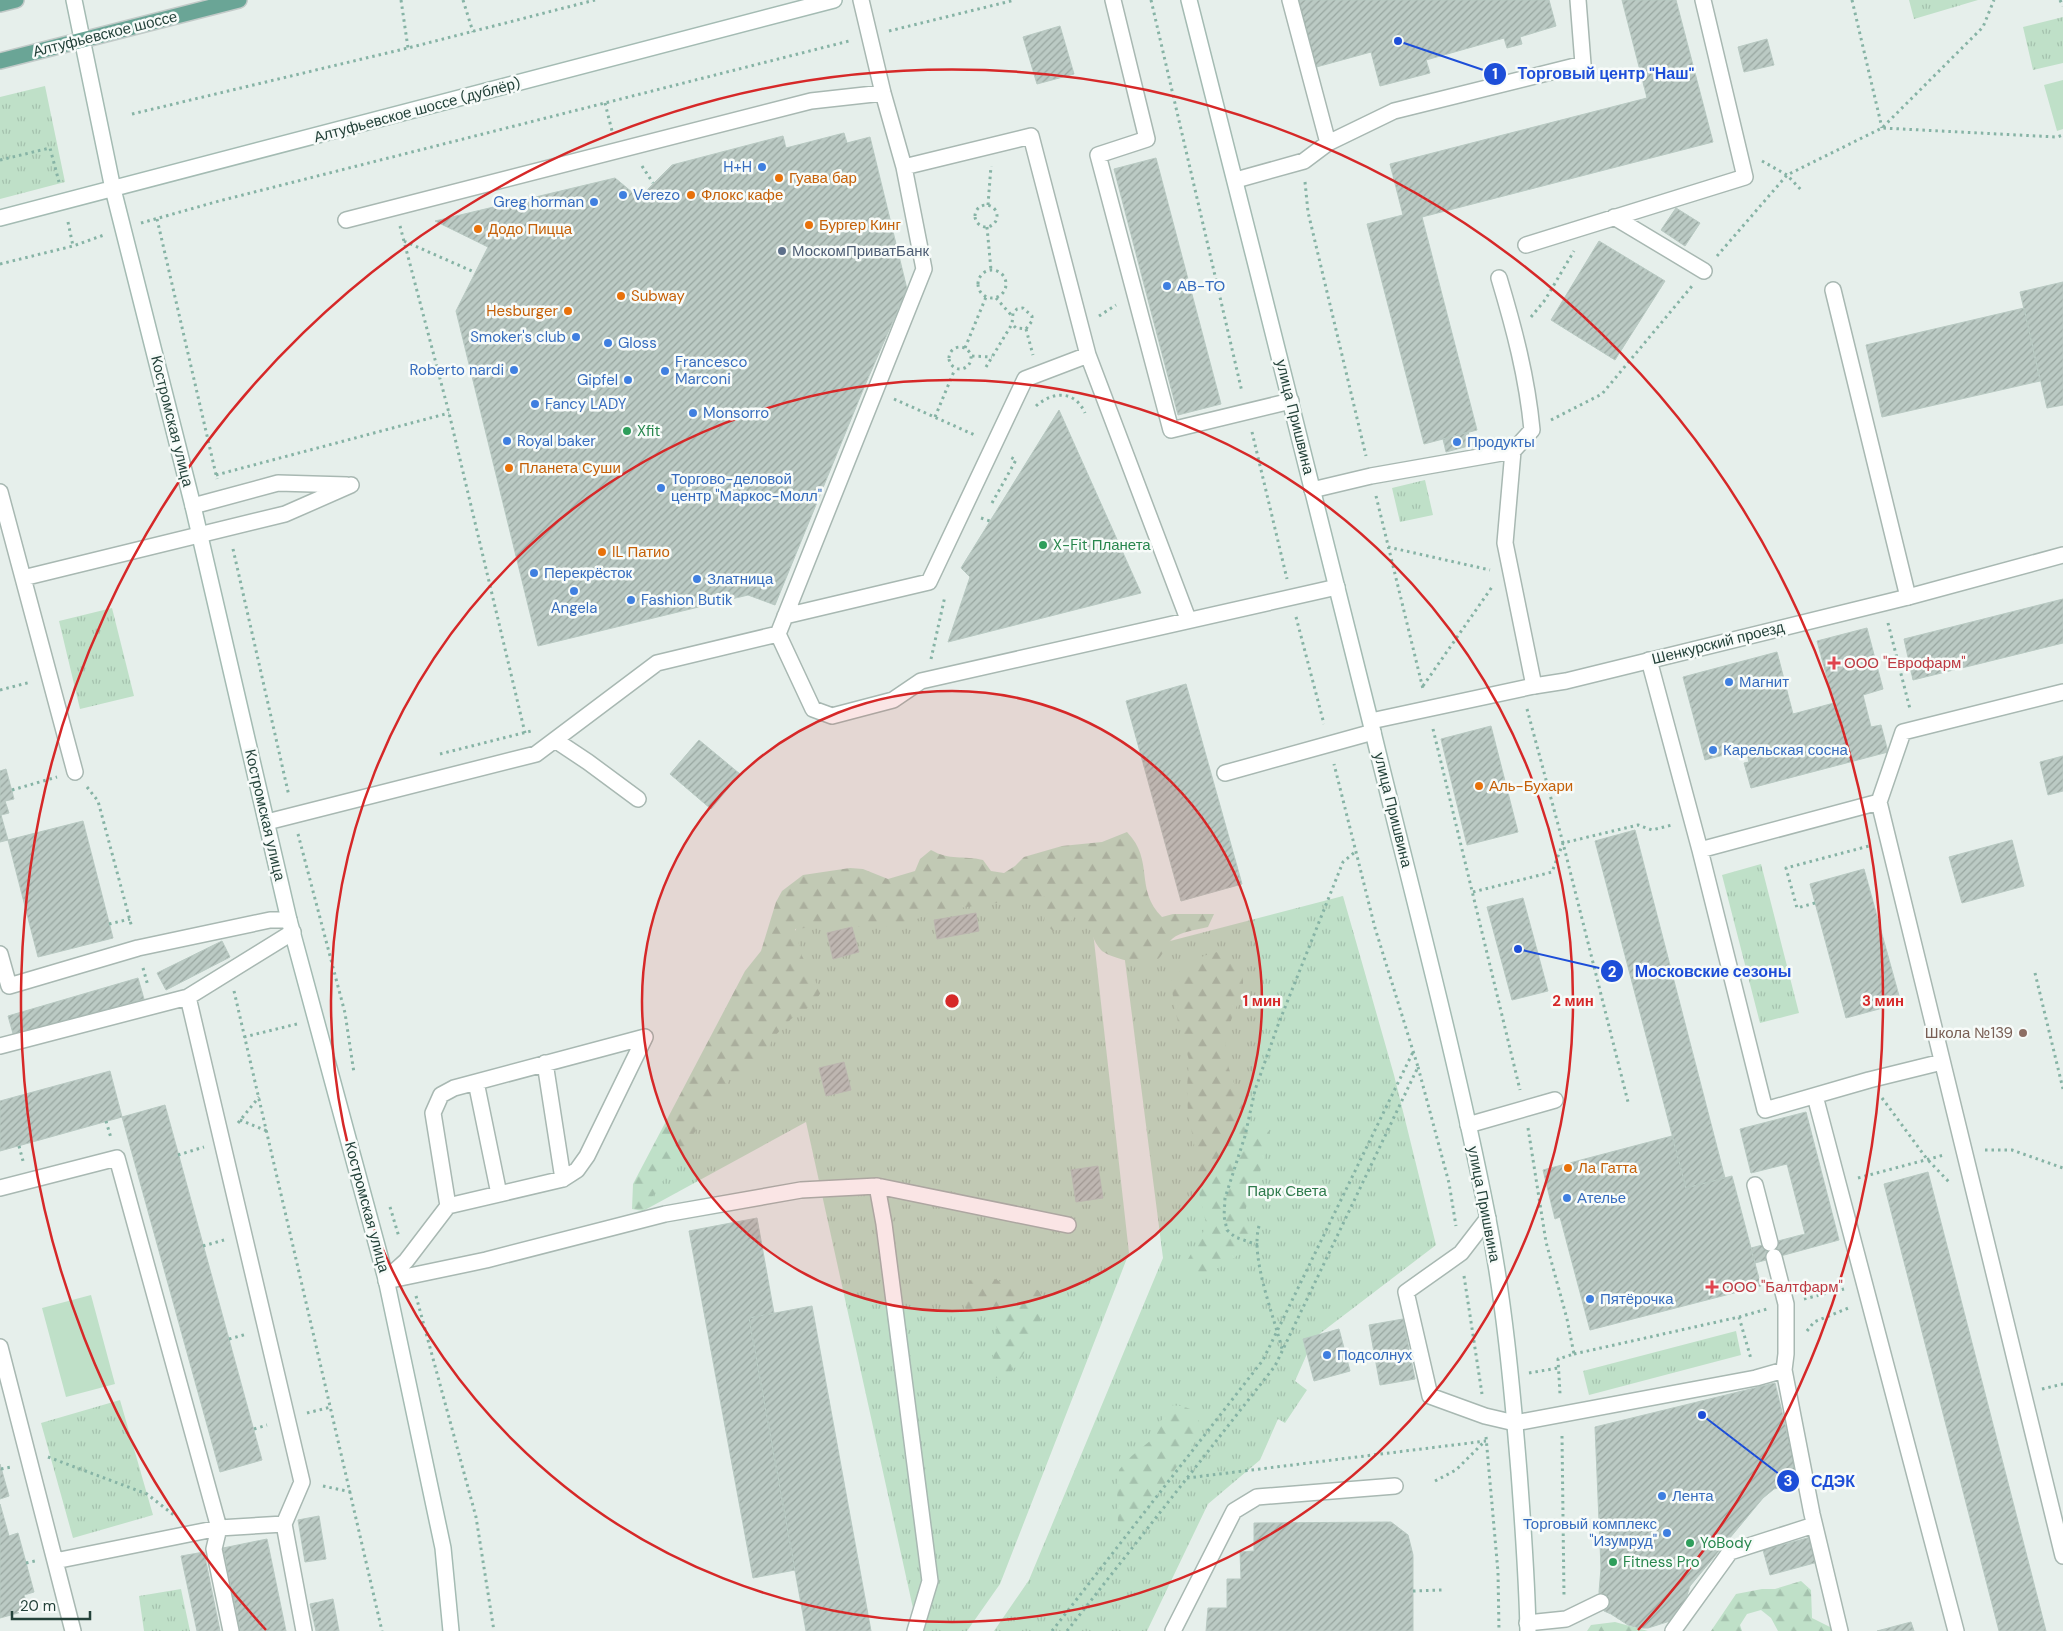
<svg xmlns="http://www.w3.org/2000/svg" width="2063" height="1631" viewBox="0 0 2063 1631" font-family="'DM Sans',sans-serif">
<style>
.grass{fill:url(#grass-tufts)}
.forest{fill:url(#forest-firs)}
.garden{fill:#bfe0c8}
.building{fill:url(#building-hatch);stroke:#b8c9c2}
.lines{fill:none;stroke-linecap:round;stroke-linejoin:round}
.lane-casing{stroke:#a8b8b2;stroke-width:18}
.street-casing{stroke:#a8b8b2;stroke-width:18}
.secondary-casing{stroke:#a4bbb3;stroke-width:18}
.primary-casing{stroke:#c2cac8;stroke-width:18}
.path{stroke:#86b3a5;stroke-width:3;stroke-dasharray:2.5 4;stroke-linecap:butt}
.lane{stroke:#fff;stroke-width:15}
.street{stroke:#fff;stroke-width:15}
.secondary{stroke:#fff;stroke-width:15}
.primary{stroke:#6aa596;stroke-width:15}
.ring{fill:none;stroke:#d62828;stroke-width:2.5}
.shop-dot{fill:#3f7fe0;stroke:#f7fbf9;stroke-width:2}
.food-dot{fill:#e8710a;stroke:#f7fbf9;stroke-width:2}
.service-dot{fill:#5c6f8a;stroke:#f7fbf9;stroke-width:2}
.leisure-dot{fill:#2e9e5b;stroke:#f7fbf9;stroke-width:2}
.health-dot{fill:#e0444e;stroke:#f7fbf9;stroke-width:2}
.education-dot{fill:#8d6e63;stroke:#f7fbf9;stroke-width:2}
.labels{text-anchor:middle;stroke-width:5;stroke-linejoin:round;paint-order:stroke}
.street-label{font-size:15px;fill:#24423a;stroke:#f7fbf9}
.shop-label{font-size:15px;fill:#366cbe;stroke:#f7fbf9;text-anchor:start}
.food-label{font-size:15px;fill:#c56008;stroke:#f7fbf9;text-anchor:start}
.service-label{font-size:15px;fill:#4e5e75;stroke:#f7fbf9;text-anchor:start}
.leisure-label{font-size:15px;fill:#27864d;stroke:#f7fbf9;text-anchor:start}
.health-label{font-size:15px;fill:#be3a42;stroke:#f7fbf9;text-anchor:start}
.education-label{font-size:15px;fill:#785e54;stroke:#f7fbf9;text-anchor:end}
.park-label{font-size:15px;fill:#2d7a4b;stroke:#f7fbf9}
.centre{fill:#d62828;stroke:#f7fbf9;stroke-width:2.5}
.ring-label{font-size:15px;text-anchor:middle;font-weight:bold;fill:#d62828;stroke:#f7fbf9;stroke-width:5;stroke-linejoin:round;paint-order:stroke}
.leader{fill:none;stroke:#1d4ed8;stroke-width:2}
.callout-dot{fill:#1d4ed8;stroke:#f7fbf9;stroke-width:2}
.mark-label{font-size:15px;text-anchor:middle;font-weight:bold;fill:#fff}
.callout-label{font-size:16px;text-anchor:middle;font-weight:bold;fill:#1d4ed8;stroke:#f7fbf9;stroke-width:5;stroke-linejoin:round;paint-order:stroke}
</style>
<defs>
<pattern id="grass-tufts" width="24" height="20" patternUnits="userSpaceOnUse" patternTransform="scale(1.25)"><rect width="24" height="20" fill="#bfe0c8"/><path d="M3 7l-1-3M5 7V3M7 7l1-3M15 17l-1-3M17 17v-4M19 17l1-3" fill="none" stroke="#a4c1ad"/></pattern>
<pattern id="forest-firs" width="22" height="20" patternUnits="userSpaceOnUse" patternTransform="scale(1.25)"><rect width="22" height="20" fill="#bfe0c8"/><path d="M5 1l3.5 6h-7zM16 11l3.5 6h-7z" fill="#a4c1ad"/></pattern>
<pattern id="building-hatch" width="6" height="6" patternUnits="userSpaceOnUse" patternTransform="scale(1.25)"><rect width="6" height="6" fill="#bbcac4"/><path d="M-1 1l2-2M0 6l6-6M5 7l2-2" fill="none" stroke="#98a6a0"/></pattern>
</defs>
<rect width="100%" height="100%" fill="#e6efeb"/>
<path class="grass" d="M1909 0H1978L1914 19Z
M2063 17V63L2033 70 2023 27Z
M45 86 65 182 0 199V97Z
M1425 480 1433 515 1400 522 1392 488Z
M112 608 134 696 80 709 59 621Z
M1761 864 1799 1013 1760 1023 1722 875Z
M1086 869 1129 1253 1000 1584 967 1631H918L806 1122 643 1211 807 909Z
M1343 896 1394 1075 1436 1245 1314 1338 1295 1381 1307 1390 1285 1423 1278 1419 1260 1460 1208 1504 1147 1631H994L1029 1580 1163 1258 1124 953Z
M1736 1331 1741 1355 1589 1395 1583 1371Z
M120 1400 153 1515 73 1538 41 1423Z
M181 1589 190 1631H144L139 1596Z"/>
<path class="forest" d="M1127 832C1155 861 1134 889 1162 917L1173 914H1214L1208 927C1197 930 1181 931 1172 939 1165 945 1164 955 1156 961 1146 967 1109 958 1101 950 1093 941 1091 930 1086 919L1074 917 1066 928 1053 931 1044 922 1047 896 952 909 934 920 931 912 907 924 893 926 852 927 835 925 795 929 802 956 821 992 814 1004 791 1019 773 1038 761 1064 752 1075 739 1078 733 1074 643 1211 632 1209 633 1184 745 971 761 951 776 902 782 891 803 875 850 868 863 869 888 879 915 871 920 859 931 850C950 861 963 855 983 860L991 871 1004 873 1015 866 1024 857 1062 846 1102 842Z
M1217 952C1268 975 1229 1005 1226 1041 1224 1063 1233 1079 1240 1099 1244 1108 1246 1115 1251 1123L1265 1125 1271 1136 1256 1185 1249 1196 1246 1208V1220L1251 1232C1239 1264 1221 1267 1192 1277L1185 1268 1188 1259 1202 1236 1206 1223 1197 1184 1194 1142 1188 1115 1187 1088 1189 1060 1177 1018 1172 991V978C1186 965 1198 956 1217 952Z
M987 1275 1011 1287H1025L1038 1290C1040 1292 1044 1296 1045 1300 1048 1315 1021 1361 1010 1373 1007 1376 1001 1377 996 1378 994 1370 992 1363 993 1354 995 1336 1002 1335 992 1315L967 1310 959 1298C967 1282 970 1277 987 1275Z
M1167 1405 1182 1406 1193 1410 1199 1421 1200 1434 1140 1519 1131 1529 1118 1524 1117 1483 1119 1470 1128 1459 1150 1441 1153 1427 1163 1419Z
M1801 1581 1811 1590 1812 1618 1838 1631H1778L1771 1618 1761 1610 1747 1614 1740 1625 1742 1631H1711L1736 1594 1762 1589H1775Z
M1615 1622 1648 1631H1587L1591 1625Z"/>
<path class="garden" d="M2063 80V129L2057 131 2044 85Z
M91 1295 115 1384 66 1397 42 1308Z"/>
<path class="building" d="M1291 0H1549L1556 26 1520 37 1522 44 1507 48 1504 38 1426 60 1430 73 1380 86 1371 52 1309 69Z
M1622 0H1676L1713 142 1422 217 1477 430 1424 444 1367 224 1403 215 1390 164 1647 98Z
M1060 26 1074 74 1037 84 1023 37Z
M1767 39 1774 65 1744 72 1738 47Z
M844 133 847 143 870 137 907 289 865 385 775 605 748 595 538 646 456 311 488 247 435 221 615 178 639 198 672 165 783 136 786 148Z
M1156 158 1221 404 1178 415 1114 169Z
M1676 208 1700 223 1685 246 1661 230Z
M1599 241 1665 281 1615 360 1551 320Z
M2063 282V405L2047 408 2020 292Z
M2024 308 2040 381 1882 417 1866 345Z
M1059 410 1141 593 948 642 970 577 961 568Z
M1468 432 1472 445 1446 452 1443 439Z
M2063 599V643L1913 680 1904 639Z
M1867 628 1883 689 1863 695 1871 727 1881 725 1888 752 1751 788 1744 763 1749 762 1746 749 1705 760 1683 677 1777 652 1793 714 1834 703 1817 641Z
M1186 684 1242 884 1181 901 1126 701Z
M1491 726 1518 832 1467 845 1441 739Z
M699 740 740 774 711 809 670 774Z
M2063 756V791L2048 795 2040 762Z
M6 769 14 799 5 801 9 813 1 815 8 840 0 842V771Z
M83 821 113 938 38 957 8 840Z
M1635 830 1725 1178 1686 1188 1595 841Z
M2012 840 2024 886 1962 903 1949 857Z
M1864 869 1901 1003 1846 1018 1810 884Z
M1523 898 1548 991 1512 1000 1487 907Z
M976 913 979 931 937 939 934 920Z
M852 927 859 952 833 959 827 933Z
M222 941 230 957 166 990 157 973Z
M138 978 144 999 14 1037 8 1016Z
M844 1062 851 1090 826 1096 819 1068Z
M110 1071 122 1117 0 1151V1101Z
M165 1105 262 1460 220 1472 122 1117Z
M1806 1112 1839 1240 1755 1263 1751 1248 1805 1234 1787 1164 1751 1173 1740 1129Z
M1672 1136 1686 1188 1732 1176 1761 1286 1590 1330 1560 1217 1555 1219 1543 1170Z
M1098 1166 1103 1198 1076 1202 1071 1170Z
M1928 1172 2032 1576 2046 1631H1999L1884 1184Z
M757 1218 774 1313 749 1318 795 1570 753 1578 689 1231Z
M812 1306 871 1631H806L749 1318Z
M1403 1319 1415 1379 1380 1385 1369 1325Z
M1339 1329 1350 1371 1314 1381 1303 1339Z
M1775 1383 1799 1482 1774 1489 1763 1498 1690 1586 1684 1605 1677 1615 1670 1621 1648 1628H1639L1628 1625 1611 1614 1604 1611 1599 1592 1601 1568 1595 1427Z
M0 1464 9 1496 0 1499Z
M0 1504 9 1536 18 1533 34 1592 24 1595 29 1610 0 1618Z
M319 1516 326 1559 305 1562 298 1520Z
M1391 1522 1408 1535 1413 1555V1631H1206L1208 1608H1227V1579H1241L1240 1552 1254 1551V1523Z
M1811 1537 1818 1562 1770 1575 1763 1550Z
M267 1539 286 1631H240L223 1548Z
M204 1552 220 1631H197L181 1556Z
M333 1599 339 1631H316L310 1604Z
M1911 1622 1914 1631H1877Z"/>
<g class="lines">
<defs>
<path id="lane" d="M861 0 883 93 904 167 924 269 778 634 813 709 832 716 893 700 921 681 1337 587
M1113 0 1147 139 1098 155 1171 430 1291 401
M1328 143 1394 111 1583 64 1578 0
M904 167 1031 136 1088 355 1188 619
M1236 180 1304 161 1328 143 1290 0
M1614 217 1704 271
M346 220 811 101 883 93
M1526 245 1745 177 1703 0
M1499 278C1514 328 1527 377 1532 430L1513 451 1505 543 1534 686
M1833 290 1908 597
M1312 490 1371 476 1513 451
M0 492 75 772
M193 506 278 483 347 485
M23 578 285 514 351 485
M785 616 929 582 1025 379 1088 355
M1649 660 1700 850 1765 1110 1869 1080 1942 1062
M2063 692 1903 732 1879 802 2063 1556
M555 740 588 762 638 799
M1225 773 1373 732
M267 822 536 754 657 663 778 634
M1700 850 1879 802
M0 954 9 986 138 948 270 920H289
M188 997 302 1482 284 1524
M0 1046 188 997 293 932
M545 1063 563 1179
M476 1082 499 1194
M1815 1096 1956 1631
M1468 1125 1555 1100
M1755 1185 1770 1243
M877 1186 884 1224 930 1581 915 1631
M0 1188 117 1158 219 1528 284 1524 304 1631
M1488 1218 1461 1253 1406 1292 1430 1396 1485 1416 1515 1423 1756 1378 1784 1370
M1774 1257 1786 1304V1354L1784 1370 1812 1514 1840 1631
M386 1279 406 1261 448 1206 433 1113 441 1095 454 1088 645 1037 587 1156 577 1170 563 1179 448 1206
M386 1281 486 1260 665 1214 801 1190 877 1186 1068 1225
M0 1347 55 1561 219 1528 214 1549 231 1631
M55 1561 73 1631
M1527 1623 1566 1619 1601 1602
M1173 1631 1234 1511 1257 1497 1395 1486
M1673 1631 1730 1552 1814 1525"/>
<path id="street" d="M1371 721 1534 686 1566 681 1908 597 2063 555"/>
<path id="secondary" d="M74 0 113 189 193 506 289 920 386 1279 443 1548 451 1631
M1189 0C1250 244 1314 488 1373 732 1412 893 1455 1052 1487 1214 1504 1299 1512 1386 1519 1472 1523 1525 1527 1578 1528 1631
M0 218 834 0"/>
<path id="primary" d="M0 4 16 0
M0 61 239 0"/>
</defs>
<use href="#lane" class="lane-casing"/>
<use href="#street" class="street-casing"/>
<use href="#secondary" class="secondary-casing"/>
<use href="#primary" class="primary-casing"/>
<path class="path" d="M401 0 408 48
M463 0 473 32
M1151 0 1242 392
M1852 0 1882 128
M2060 0 2063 6
M889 31 1015 0
M605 103 612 131
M132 114 408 48 595 0
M1883 127 1983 27 1994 0
M0 160 50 148 59 182
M1762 161 1787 175 1803 192
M642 166 653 183
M1305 182 1308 212 1366 456
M988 205 991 166
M975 216a11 11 0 1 1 22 0a11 11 0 1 1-22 0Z
M157 219 217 479
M68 222 73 246
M141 223 219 201 849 41
M400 226 449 413 525 733
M987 227 991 270
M404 241 474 272
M1717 256 1787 175 1882 128 2057 137 2063 135
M0 264 73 246 104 235
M978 284a14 14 0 1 1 28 0a14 14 0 1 1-28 0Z
M996 298 1012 316
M1099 316 1116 305
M1531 317 1545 300 1574 251
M1026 329 1033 355
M949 358a11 11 0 1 1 22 0a11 11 0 1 1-22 0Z
M965 348 986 297
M972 356 992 357
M986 367 1012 324 1013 313 1017 309 1023 308 1032 316V321L1026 329 1016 328 1012 324
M894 399 977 436
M1036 406C1053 391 1075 390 1085 413
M935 417 955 369
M1551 420 1602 394 1692 286
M1252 432 1287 579
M216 475 449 413
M1376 496 1423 689
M992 503 1016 460 1010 457
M981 518 990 521
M1388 547 1490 570
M233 549 289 796
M1296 617 1324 724
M1888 623 1910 709
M931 659 945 596
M1423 686 1492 587
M0 690 31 682
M1527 709 1563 843 1628 1102
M1433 729 1520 1090
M440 754 531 731
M87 787 98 801 132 928
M12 790 57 777
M298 834 345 1013 354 1073
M1473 892 1552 872 1563 843 1638 825 1652 830 1672 825
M1815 903 1797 908 1786 868 1869 846
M109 924 130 919
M143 968 148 986
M2035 973 2063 1089
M234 991 382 1631
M244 1037 297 1024
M1418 1067 1449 1183 1456 1226
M1882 1098 1927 1159 1950 1183
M240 1120 267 1131
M106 1121 111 1138
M238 1123 259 1097
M1528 1128 1546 1242 1567 1319 1574 1354 1558 1359 1560 1394
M19 1146 23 1161
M1985 1150H2012L2063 1168
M178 1155 204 1147
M1858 1178 1944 1155
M390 1207 399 1237
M1259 1226C1250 1258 1274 1316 1282 1349
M1258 1245 1235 1237 1227 1230 1224 1216 1225 1198 1245 1136 1255 1090 1278 1025 1343 862 1355 852
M203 1246 224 1240
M1464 1276 1482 1394
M416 1296 476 1517 494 1631
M1804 1299 1844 1289
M1739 1317 1751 1359
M1807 1331 1814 1322 1851 1307
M229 1339 247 1334
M1574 1354 1739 1317 1767 1309
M1529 1373 1558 1368
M2042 1389 2063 1384
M307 1413 331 1407
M254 1429 267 1425
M1562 1436 1564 1597
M1486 1437 1498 1572 1499 1631
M48 1457 147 1494 175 1516
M1 1469 11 1467
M1187 1478 1486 1441
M1435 1481 1456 1470 1485 1441
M323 1486 351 1492
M26 1563 35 1561
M1413 1591 1442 1590
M1052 1631 1263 1360 1413 1052
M1067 1631 1275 1366 1418 1067 1375 928 1334 764"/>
<use href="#lane" class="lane"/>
<use href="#street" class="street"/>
<use href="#secondary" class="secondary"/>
<use href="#primary" class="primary"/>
</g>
<circle cx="952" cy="1001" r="310" fill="#d62828" fill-opacity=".12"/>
<g class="ring">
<circle cx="952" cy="1001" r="310"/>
<circle cx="952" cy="1001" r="621"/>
<path d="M266 1630A931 931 0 1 1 1638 1630"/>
</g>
<g class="shop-dot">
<circle cx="762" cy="167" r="5"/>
<circle cx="623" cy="195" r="5"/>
<circle cx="594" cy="202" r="5"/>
<circle cx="1167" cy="286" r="5"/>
<circle cx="576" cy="337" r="5"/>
<circle cx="608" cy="343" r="5"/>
<circle cx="514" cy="370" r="5"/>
<circle cx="665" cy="371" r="5"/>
<circle cx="628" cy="380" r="5"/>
<circle cx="535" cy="404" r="5"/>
<circle cx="693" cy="413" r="5"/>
<circle cx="507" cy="441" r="5"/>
<circle cx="1457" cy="442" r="5"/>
<circle cx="661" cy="488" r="5"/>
<circle cx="534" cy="573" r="5"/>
<circle cx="697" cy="579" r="5"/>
<circle cx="574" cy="591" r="5"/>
<circle cx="631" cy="600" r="5"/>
<circle cx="1729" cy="682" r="5"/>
<circle cx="1713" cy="750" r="5"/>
<circle cx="1567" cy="1198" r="5"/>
<circle cx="1590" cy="1299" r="5"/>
<circle cx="1327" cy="1355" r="5"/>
<circle cx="1662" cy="1496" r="5"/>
<circle cx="1667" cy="1533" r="5"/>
</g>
<g class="food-dot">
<circle cx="779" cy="178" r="5"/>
<circle cx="691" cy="195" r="5"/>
<circle cx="809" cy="225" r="5"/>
<circle cx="478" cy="229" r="5"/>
<circle cx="621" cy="296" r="5"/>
<circle cx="568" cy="311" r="5"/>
<circle cx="509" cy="468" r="5"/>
<circle cx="602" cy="552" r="5"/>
<circle cx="1479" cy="786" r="5"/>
<circle cx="1568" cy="1168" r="5"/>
</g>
<circle class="service-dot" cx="782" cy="251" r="5"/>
<g class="leisure-dot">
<circle cx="627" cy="431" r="5"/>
<circle cx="1043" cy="545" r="5"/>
<circle cx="1690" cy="1543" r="5"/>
<circle cx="1613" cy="1562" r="5"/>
</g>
<g class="health-dot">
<path d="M1831.5 655.5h5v5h5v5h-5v5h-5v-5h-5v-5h5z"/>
<path d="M1709.5 1279.5h5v5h5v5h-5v5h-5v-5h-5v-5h5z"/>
</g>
<circle class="education-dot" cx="2023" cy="1033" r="5"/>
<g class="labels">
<g class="street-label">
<text transform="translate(105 34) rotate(-14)" y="5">Алтуфьевское шоссе</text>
<text transform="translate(417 110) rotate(-15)" y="5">Алтуфьевское шоссе (дублёр)</text>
<text transform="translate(1295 417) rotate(76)" y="5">улица Пришвина</text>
<text transform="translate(172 421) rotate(76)" y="5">Костромская улица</text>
<text transform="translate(1718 643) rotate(-14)" y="5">Шенкурский проезд</text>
<text transform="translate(1393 810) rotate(76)" y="5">улица Пришвина</text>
<text transform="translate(265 815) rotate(77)" y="5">Костромская улица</text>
<text transform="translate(1484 1204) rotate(79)" y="5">улица Пришвина</text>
<text transform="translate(367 1207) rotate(75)" y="5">Костромская улица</text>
</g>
<g class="shop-label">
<text x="752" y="172" text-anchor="end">H+H</text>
<text x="633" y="200">Verezo</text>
<text x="584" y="207" text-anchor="end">Greg horman</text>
<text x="1177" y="291">АВ-ТО</text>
<text x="566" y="342" text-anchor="end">Smoker's club</text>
<text x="618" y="348">Gloss</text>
<text x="675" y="367">Francesco<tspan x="675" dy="17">Marconi</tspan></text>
<text x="504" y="375" text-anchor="end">Roberto nardi</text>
<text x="618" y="385" text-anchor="end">Gipfel</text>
<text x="545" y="409">Fancy LADY</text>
<text x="703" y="418">Monsorro</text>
<text x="517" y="446">Royal baker</text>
<text x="1467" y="447">Продукты</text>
<text x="671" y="484">Торгово-деловой<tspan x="671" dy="17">центр "Маркос-Молл"</tspan></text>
<text x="544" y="578">Перекрёсток</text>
<text x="707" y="584">Златница</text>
<text x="641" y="605">Fashion Butik</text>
<text x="574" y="613" text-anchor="middle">Angela</text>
<text x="1739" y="687">Магнит</text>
<text x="1723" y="755">Карельская сосна</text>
<text x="1577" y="1203">Ателье</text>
<text x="1600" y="1304">Пятёрочка</text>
<text x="1337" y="1360">Подсолнух</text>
<text x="1672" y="1501">Лента</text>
<text x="1657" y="1529" text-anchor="end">Торговый комплекс<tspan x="1657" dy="17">"Изумруд"</tspan></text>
</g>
<g class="food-label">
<text x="789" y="183">Гуава бар</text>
<text x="701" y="200">Флокс кафе</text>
<text x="819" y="230">Бургер Кинг</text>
<text x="488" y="234">Додо Пицца</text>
<text x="631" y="301">Subway</text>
<text x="558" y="316" text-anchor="end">Hesburger</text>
<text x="519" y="473">Планета Суши</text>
<text x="612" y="557">IL Патио</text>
<text x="1489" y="791">Аль-Бухари</text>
<text x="1578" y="1173">Ла Гатта</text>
</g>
<g class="service-label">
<text x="792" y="256">МоскомПриватБанк</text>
</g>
<g class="leisure-label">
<text x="637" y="436">Xfit</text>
<text x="1053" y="550">X-Fit Планета</text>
<text x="1700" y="1548">YoBody</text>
<text x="1623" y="1567">Fitness Pro</text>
</g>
<g class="health-label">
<text x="1844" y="668">ООО "Еврофарм"</text>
<text x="1722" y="1292">ООО "Балтфарм"</text>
</g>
<g class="education-label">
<text x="2013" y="1038">Школа №139</text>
</g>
<g class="park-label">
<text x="1287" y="1196">Парк Света</text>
</g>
</g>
<circle cx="952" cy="1001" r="8" class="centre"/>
<g class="ring-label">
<text x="1262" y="1006">1 мин</text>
<text x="1573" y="1006">2 мин</text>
<text x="1883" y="1006">3 мин</text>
</g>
<path class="leader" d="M1398 41L1495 74M1518 949L1612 971M1702 1415L1788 1481"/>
<g class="callout-dot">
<circle cx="1398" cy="41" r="5"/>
<circle cx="1518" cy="949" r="5"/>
<circle cx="1702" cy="1415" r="5"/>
<circle cx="1495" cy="74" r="12"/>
<circle cx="1612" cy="971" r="12"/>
<circle cx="1788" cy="1481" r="12"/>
</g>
<g class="mark-label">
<text x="1495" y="79">1</text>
<text x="1612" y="977">2</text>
<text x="1788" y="1486">3</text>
</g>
<g class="callout-label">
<text x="1606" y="79">Торговый центр "Наш"</text>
<text x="1713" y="977">Московские сезоны</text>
<text x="1833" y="1487">СДЭК</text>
</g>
<path d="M12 1611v8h78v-8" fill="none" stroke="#24423a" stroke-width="2.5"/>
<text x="20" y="1611" font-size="15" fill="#24423a" stroke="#f7fbf9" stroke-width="4" paint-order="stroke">20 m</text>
</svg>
